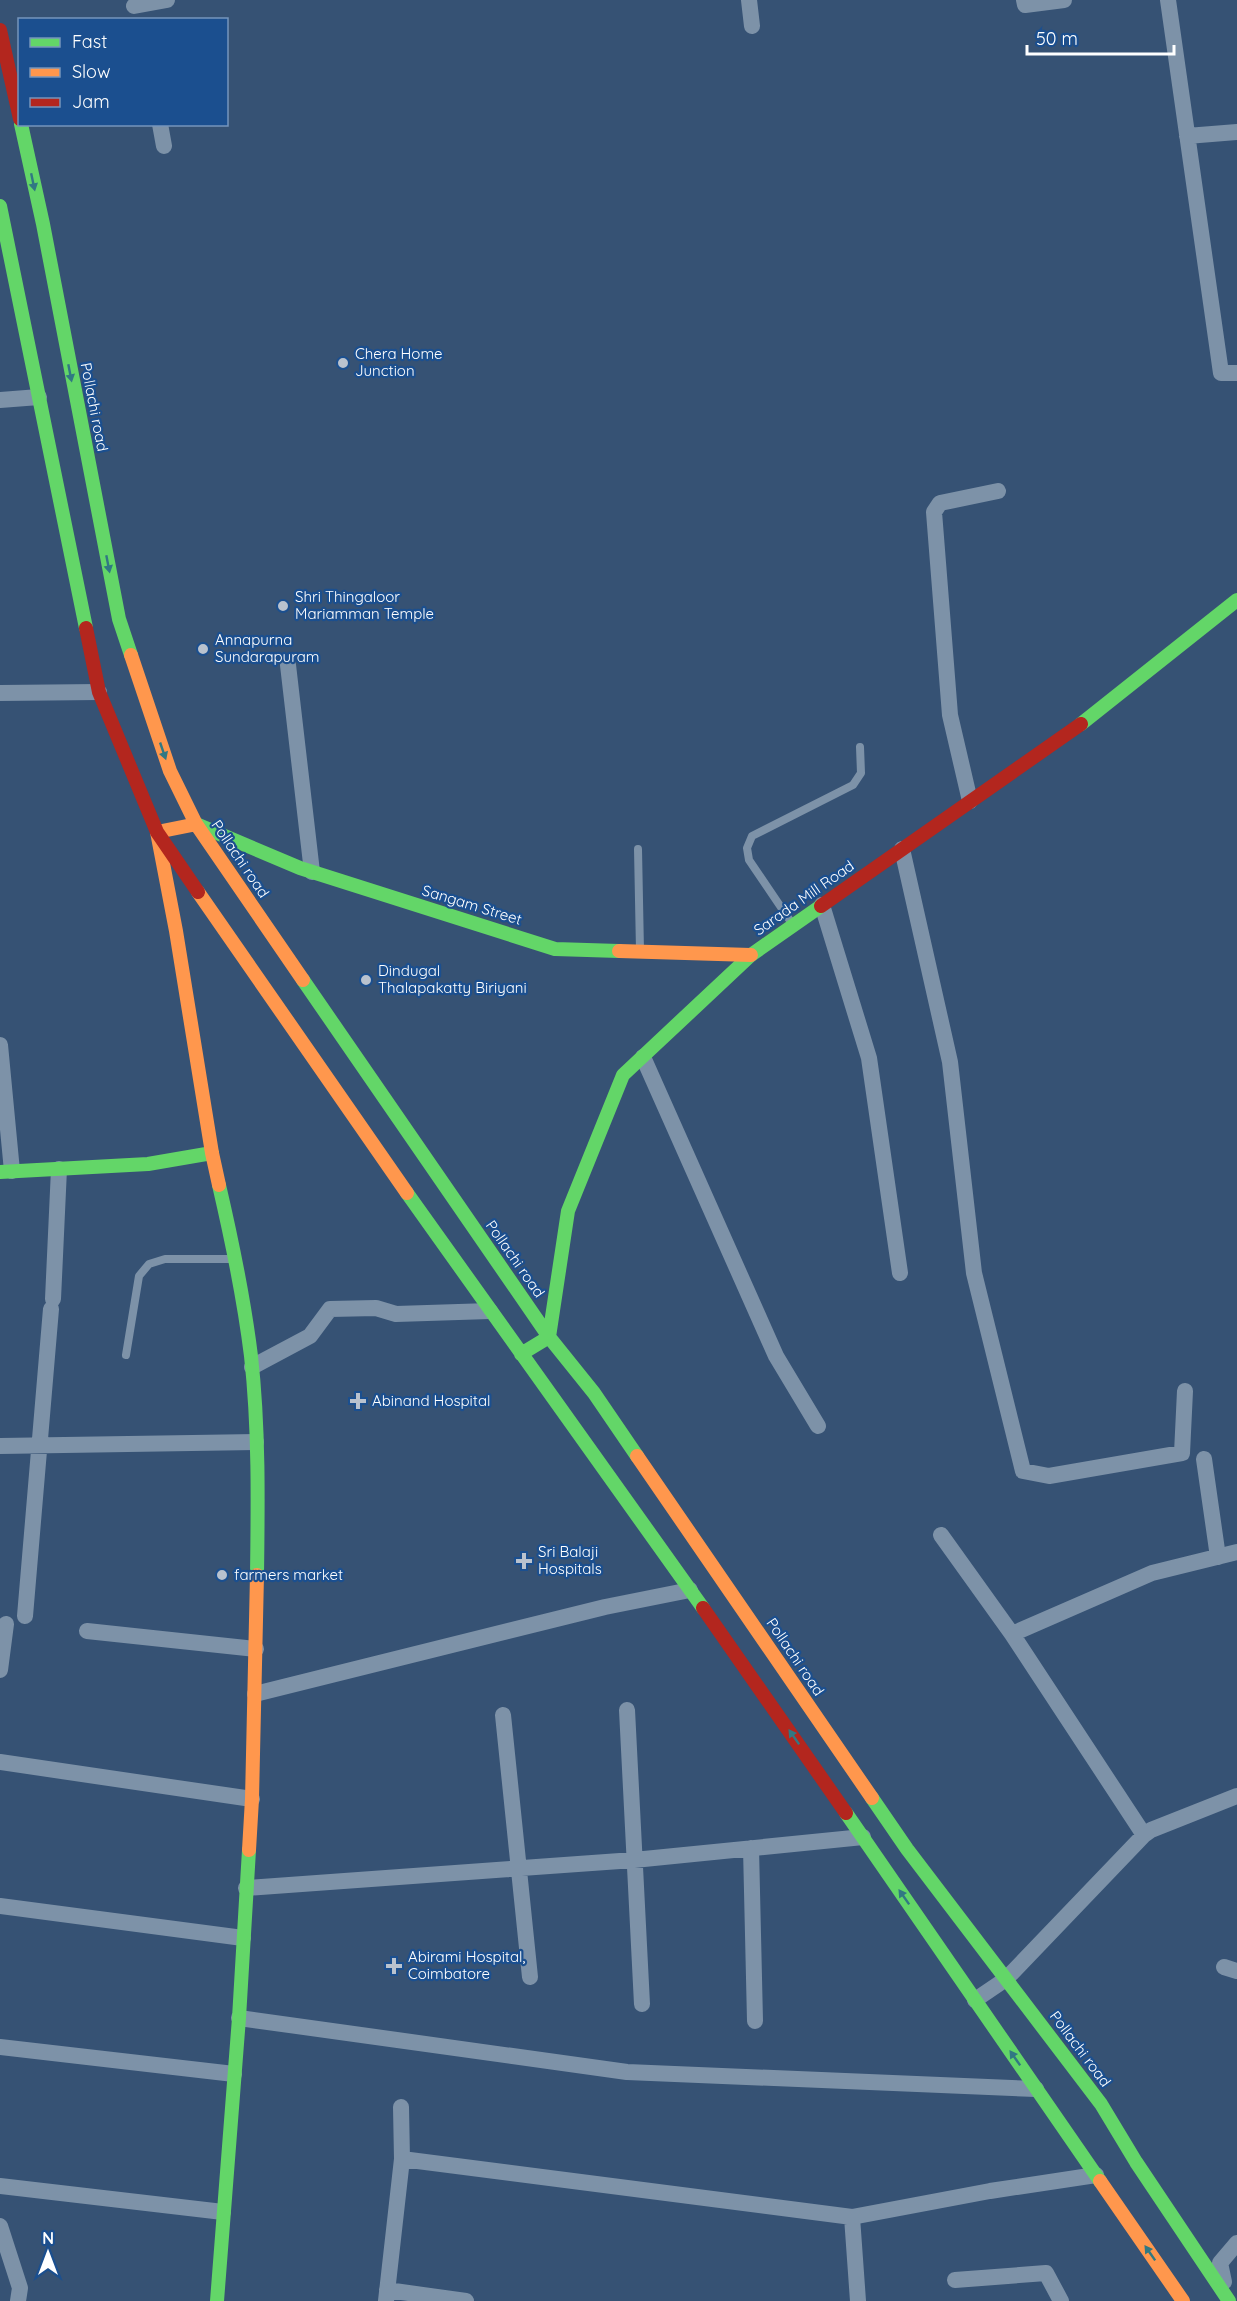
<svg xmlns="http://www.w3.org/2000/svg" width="1237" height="2301" viewBox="0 0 1237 2301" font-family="Quicksand,sans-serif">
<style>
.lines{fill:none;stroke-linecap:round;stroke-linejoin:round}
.lane{stroke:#7d92a8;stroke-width:8}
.street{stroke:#7d92a8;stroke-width:16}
.fast{stroke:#63d668;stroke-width:14}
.slow{stroke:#ff974d;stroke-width:14}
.jam{stroke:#b3261e;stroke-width:14}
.oneway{fill:#317883}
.poi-dot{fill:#b9c2ce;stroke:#1b4f8f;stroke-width:2}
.labels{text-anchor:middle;stroke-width:4.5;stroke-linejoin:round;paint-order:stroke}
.poi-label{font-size:15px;fill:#fff;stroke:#1b4f8f;text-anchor:start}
.street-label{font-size:15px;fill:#fff;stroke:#1b4f8f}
</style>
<rect width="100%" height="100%" fill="#365274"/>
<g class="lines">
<path class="lane" d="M638 849 640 951
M793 925 749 860 747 848 752 836 853 785 861 773 860 747
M126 1355 139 1276 149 1264 165 1259H234"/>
<path class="street" d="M749 0 752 26
M1024 0 1025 5 1064 0
M1168 0 1221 373H1237
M134 6 167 0
M160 124 164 146
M1187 136 1237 132
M0 400 39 397
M288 665 312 872
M0 693 99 692
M970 801 950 715 934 512 940 503 998 491
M902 849 950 1062 974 1273 1023 1471 1049 1476 1182 1453 1185 1391
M822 905 869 1058 900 1273
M0 1045 12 1171
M643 1057 776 1356 818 1426
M53 1299 59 1169
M252 1367 310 1336 330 1309 376 1308 396 1314 490 1311
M0 1446 256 1442
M1204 1459 1218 1557
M941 1535 1012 1634
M25 1616 51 1309
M87 1631 256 1649
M0 1670 6 1624
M255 1694 605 1607 690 1590
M627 1710 642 2004
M503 1715 530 1977
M0 1762 252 1799
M1144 1835 1012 1634 1152 1573 1237 1552
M751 1848 755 2021
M246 1888 634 1860 863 1837
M0 1906 243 1938
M1224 1967 1237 1971
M975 2000 1006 1979 1144 1835 1151 1830 1237 1796
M239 2018 627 2072 1036 2089
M0 2047 234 2074
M401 2107 402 2159
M0 2186 223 2212
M0 2226 20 2288 18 2301
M955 2280 1046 2273 1061 2301
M1224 2282 1220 2263 1237 2243
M387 2290 466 2301
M386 2301 402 2159 852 2217
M858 2301 852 2217 990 2191 1096 2175"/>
<path class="fast" d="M21 124 43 224 119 619 131 655
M0 206 86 628
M1081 724 1237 600
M192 825 196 824 300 868 555 949 619 951
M303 980 549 1337 594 1393 637 1456
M0 1172 148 1164 212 1153
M219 1185C232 1241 244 1299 251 1356 259 1428 258 1502 257 1575
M407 1193 703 1608
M521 1354 549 1337 568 1211 623 1075 751 955 821 906
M872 1798 907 1849 1101 2104 1136 2162 1229 2301
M846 1813 1100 2181
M217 2301 239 2018 249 1850"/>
<path class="slow" d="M131 655 170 771 196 824 303 980
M192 825 157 832 176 931 212 1153 219 1185
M198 892 407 1193
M619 951 751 955
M637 1456 872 1798
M249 1850 252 1799 257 1575
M1100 2181 1183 2301"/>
<path class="jam" d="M0 30 20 119
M86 628 99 692 157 832 198 892
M821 906 1081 724
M703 1608 846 1813"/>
</g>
<defs><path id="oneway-solid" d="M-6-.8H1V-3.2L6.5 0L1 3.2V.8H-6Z" transform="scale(1.5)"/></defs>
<g class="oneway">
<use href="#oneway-solid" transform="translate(33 182) rotate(78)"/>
<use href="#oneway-solid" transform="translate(70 373) rotate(79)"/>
<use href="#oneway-solid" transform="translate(108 564) rotate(79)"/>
<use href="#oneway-solid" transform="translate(163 751) rotate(71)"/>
<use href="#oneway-solid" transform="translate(794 1737) rotate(-125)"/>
<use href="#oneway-solid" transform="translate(904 1897) rotate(-125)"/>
<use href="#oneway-solid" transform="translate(1015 2058) rotate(-125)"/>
<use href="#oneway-solid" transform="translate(1150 2253) rotate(-125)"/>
</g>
<g class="poi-dot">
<circle cx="343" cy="363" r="6"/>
<circle cx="283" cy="606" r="6"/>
<circle cx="203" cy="649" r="6"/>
<circle cx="366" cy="980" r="6"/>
<path d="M355 1392h6v6h6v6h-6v6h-6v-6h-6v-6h6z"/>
<path d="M521 1552h6v6h6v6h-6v6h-6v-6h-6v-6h6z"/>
<circle cx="222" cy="1575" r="6"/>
<path d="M391 1957h6v6h6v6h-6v6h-6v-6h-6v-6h6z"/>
</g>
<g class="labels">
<g class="poi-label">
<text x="355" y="359">Chera Home<tspan x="355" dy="17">Junction</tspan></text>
<text x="295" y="602">Shri Thingaloor<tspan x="295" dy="17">Mariamman Temple</tspan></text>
<text x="215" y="645">Annapurna<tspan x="215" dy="17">Sundarapuram</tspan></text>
<text x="378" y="976">Dindugal<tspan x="378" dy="17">Thalapakatty Biriyani</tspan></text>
<text x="372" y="1406">Abinand Hospital</text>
<text x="538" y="1557">Sri Balaji<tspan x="538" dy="17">Hospitals</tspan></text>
<text x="234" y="1580">farmers market</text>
<text x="408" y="1962">Abirami Hospital,<tspan x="408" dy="17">Coimbatore</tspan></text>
</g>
<g class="street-label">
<text transform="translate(94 407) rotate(79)" y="5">Pollachi road</text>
<text transform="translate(240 859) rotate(56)" y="5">Pollachi road</text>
<text transform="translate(804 898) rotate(-35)" y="5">Sarada Mill Road</text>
<text transform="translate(472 905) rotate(17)" y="5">Sangam Street</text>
<text transform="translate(515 1259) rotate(55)" y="5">Pollachi road</text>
<text transform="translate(795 1657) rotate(56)" y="5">Pollachi road</text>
<text transform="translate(1080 2049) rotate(53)" y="5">Pollachi road</text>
</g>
</g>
<rect x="18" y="18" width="210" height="108" fill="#1b4f8f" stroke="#7695bc" stroke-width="1.5"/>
<rect x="30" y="38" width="30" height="9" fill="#63d668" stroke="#7695bc" stroke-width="1.5"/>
<text x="72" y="48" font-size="18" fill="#ffffff">Fast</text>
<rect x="30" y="68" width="30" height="9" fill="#ff974d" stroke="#7695bc" stroke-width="1.5"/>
<text x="72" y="78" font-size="18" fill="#ffffff">Slow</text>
<rect x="30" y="98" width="30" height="9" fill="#b3261e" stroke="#7695bc" stroke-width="1.5"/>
<text x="72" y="108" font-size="18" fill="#ffffff">Jam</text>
<g transform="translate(48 2253)" stroke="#1b4f8f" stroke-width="4.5" paint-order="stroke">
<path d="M0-4.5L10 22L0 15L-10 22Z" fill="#ffffff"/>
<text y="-9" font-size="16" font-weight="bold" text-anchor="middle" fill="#ffffff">N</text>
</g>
<path d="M1027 45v9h147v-9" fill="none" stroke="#ffffff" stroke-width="3"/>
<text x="1036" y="45" font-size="18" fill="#ffffff" stroke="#1b4f8f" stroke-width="4.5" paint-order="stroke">50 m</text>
</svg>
